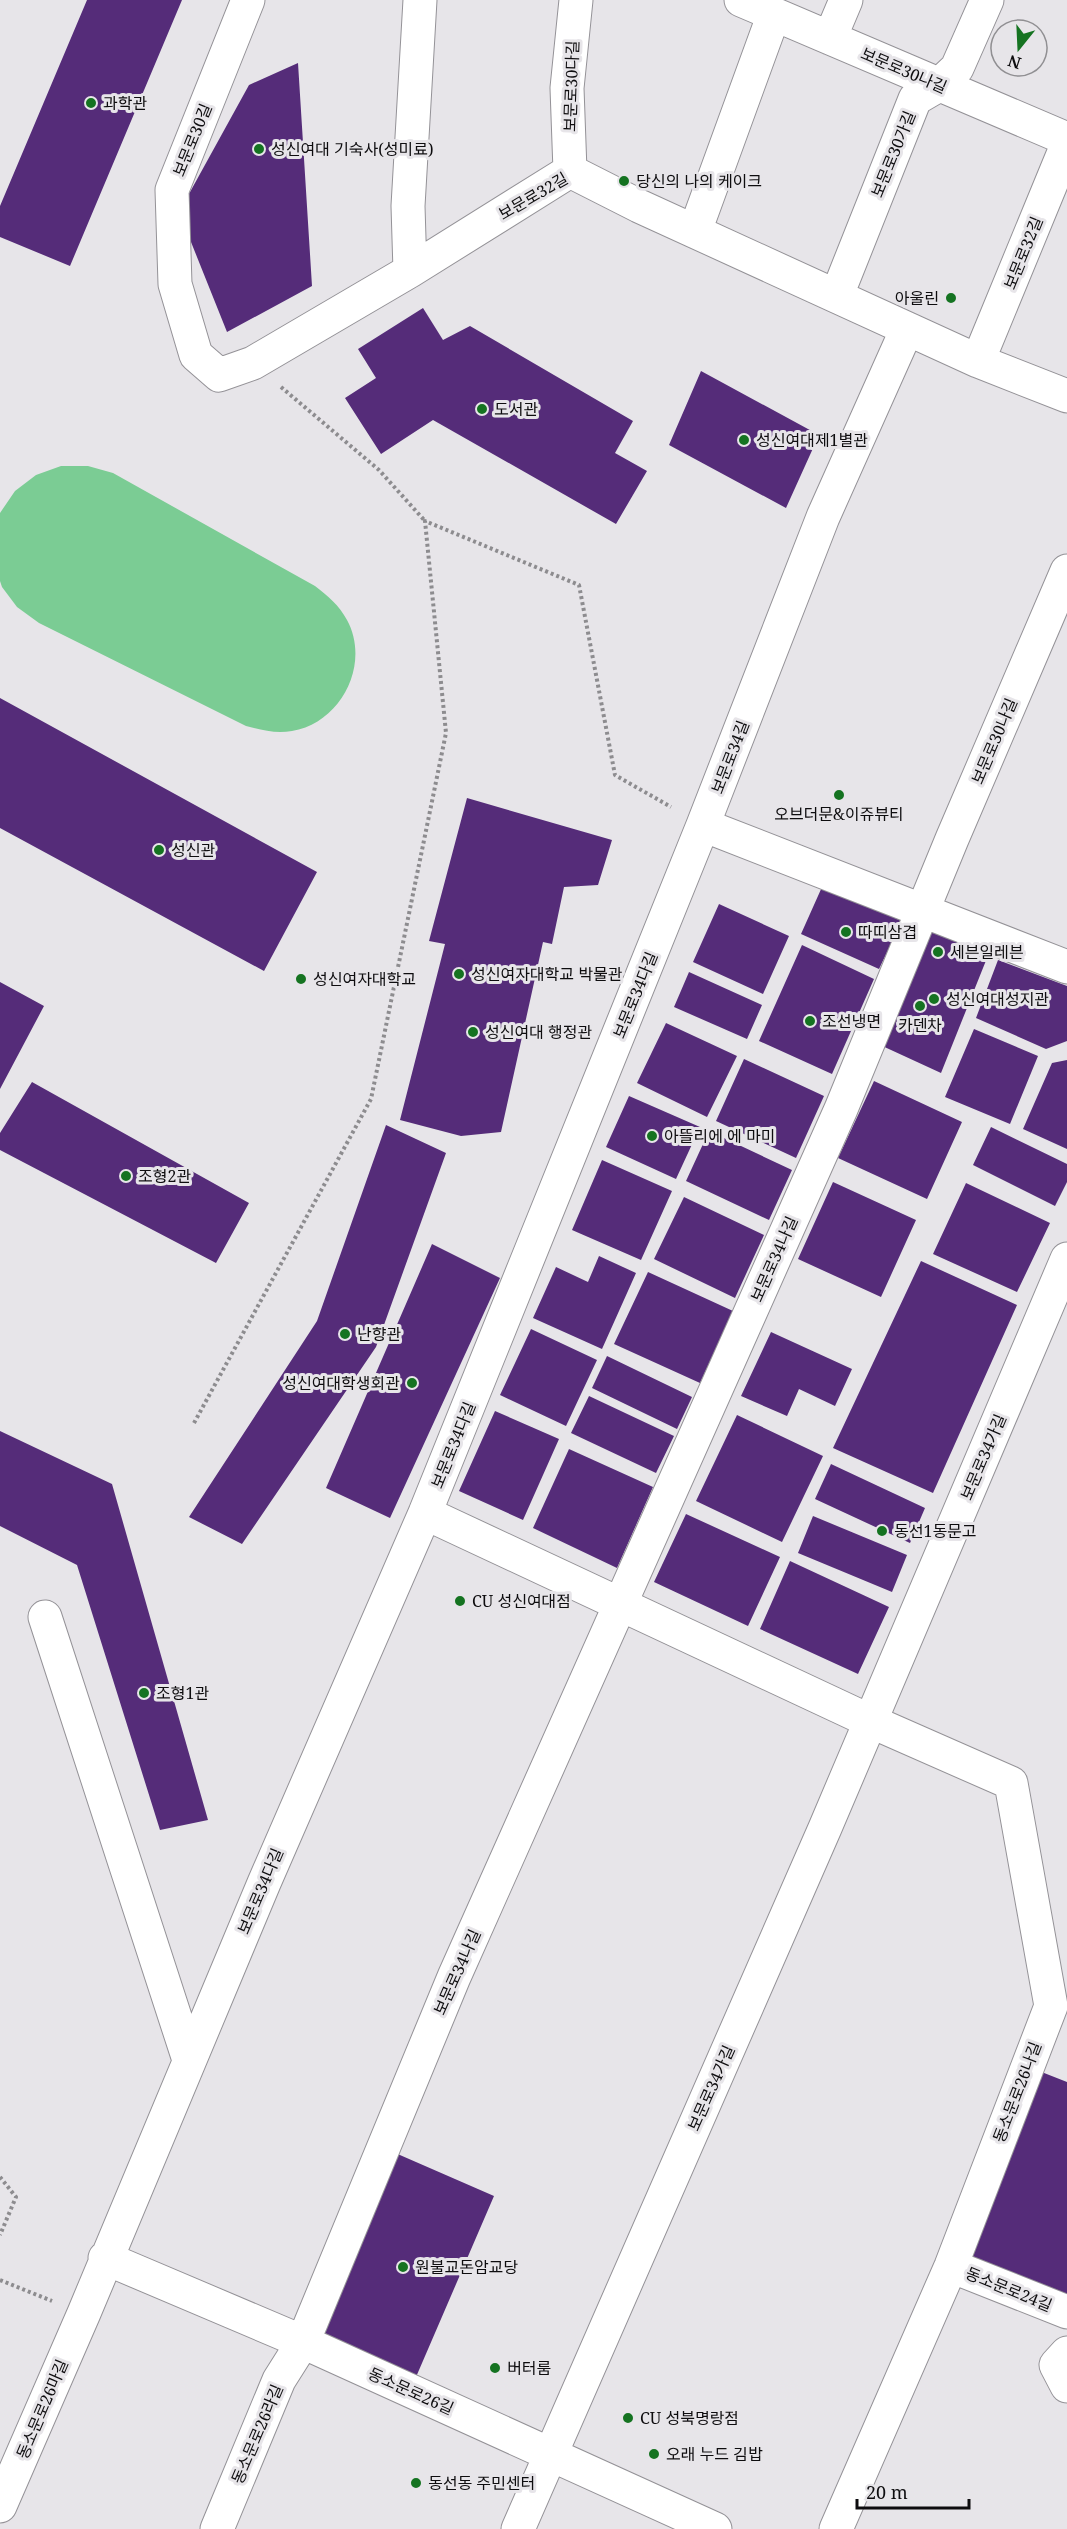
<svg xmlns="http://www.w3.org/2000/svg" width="1067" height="2529" viewBox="0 0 1067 2529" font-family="'Noto Serif','Noto Sans KR',serif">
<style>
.green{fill:#7bcc94}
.building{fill:#552c79}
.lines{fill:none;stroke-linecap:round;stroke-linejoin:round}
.minor-casing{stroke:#949297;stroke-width:35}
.path{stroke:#8d8c8f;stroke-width:4;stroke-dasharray:3 3;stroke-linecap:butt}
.minor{stroke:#fff;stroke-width:33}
.poi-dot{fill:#157321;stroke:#e7e5e9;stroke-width:2}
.labels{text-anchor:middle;stroke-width:6;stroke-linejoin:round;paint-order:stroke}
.street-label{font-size:16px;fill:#0e0d0f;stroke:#e7e5e9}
.poi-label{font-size:16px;fill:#0e0d0f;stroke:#e7e5e9;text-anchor:start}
</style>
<rect width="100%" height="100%" fill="#e7e5e9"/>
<path class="green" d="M61 466H88L113 473 315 586C328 596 339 605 347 620 371 664 341 723 292 731 276 734 261 730 246 726L39 623 17 607 2 587 0 581V513L15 491 36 475Z"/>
<path class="building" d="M87 0H182L70 266 0 237V206Z
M298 63 312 286 227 332 179 212 249 85Z
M423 308 443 340 470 326 633 421 615 453 647 471 616 524 433 420 381 454 345 398 376 378 358 349Z
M701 371 819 435 786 508 669 445Z
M0 698 317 872 264 971 0 828Z
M467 798 612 840 598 885 564 887 552 944 543 942 501 1132 461 1136 400 1120 445 944 429 941Z
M822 887 902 921 879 969 801 934Z
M719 904 789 936 763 994 693 962Z
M927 928 989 953 941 1073 878 1044Z
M802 945 874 979 832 1074 759 1041Z
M998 960 1067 986V1041L1046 1049 976 1018Z
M689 972 762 1005 747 1039 674 1007Z
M0 982 44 1006 0 1089Z
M666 1023 737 1056 707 1117 637 1083Z
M974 1029 1038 1056 1010 1124 945 1097Z
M744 1059 824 1096 796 1158 716 1121Z
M1067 1060V1149L1023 1129 1052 1063Z
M874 1081 962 1122 927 1199 838 1158Z
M32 1082 249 1203 216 1263 0 1150V1133Z
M629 1096 700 1127 676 1179 606 1147Z
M386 1125 446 1153 376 1347 242 1544 189 1517 317 1321Z
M991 1127 1067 1164V1182L1055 1206 973 1165Z
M709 1131 792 1170 769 1220 686 1181Z
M602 1160 672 1191 641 1260 572 1230Z
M833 1182 916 1220 881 1297 798 1259Z
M966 1183 1050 1223 1017 1292 933 1254Z
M684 1197 764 1235 735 1298 654 1259Z
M432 1244 500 1278 390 1518 326 1488Z
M599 1256 636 1273 602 1349 533 1318 556 1267 588 1282Z
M921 1261 1017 1305 933 1493 833 1448Z
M648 1272 733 1311 700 1383 614 1344Z
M531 1329 597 1360 566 1426 500 1395Z
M771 1332 852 1369 835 1406 799 1389 787 1416 741 1396Z
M607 1356 692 1397 677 1429 592 1388Z
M589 1396 674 1436 656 1473 571 1433Z
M495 1411 559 1439 523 1520 459 1491Z
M737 1415 823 1456 782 1542 696 1501Z
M0 1431 112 1484 208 1820 160 1830 77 1565 0 1526Z
M569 1449 653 1487 617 1568 533 1528Z
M831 1464 925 1508 910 1543 815 1499Z
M686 1514 780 1557 748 1626 654 1582Z
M813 1516 907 1555 892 1592 798 1553Z
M790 1561 889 1607 858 1674 760 1629Z
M1039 2071 1067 2082V2296L969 2262Z
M393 2152 494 2196 413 2384 313 2337Z"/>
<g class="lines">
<defs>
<path id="minor" d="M248 0 172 190 175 284 196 355 219 375 253 363 410 271 570 171 639 206 978 361 1067 396
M741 0 1067 139
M830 38 846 0
M570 171 567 88 576 0
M695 231 774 14
M410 271 408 206 420 0
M837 295 915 99 939 85 957 68 987 0
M978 361 1067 145
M703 825 1067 967
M425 1513 870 1721 1011 1783 1051 2006 951 2266 836 2529
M45 1617 189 2060
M105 2258 303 2342 715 2529
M951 2266 1067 2312
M1067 2353 1056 2365 1067 2386
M0 2506 84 2313 264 1883 425 1513 703 825 823 517 907 329
M217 2529 279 2380 303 2342 454 1977 841 1109 952 839 1067 571
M518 2529 825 1828 1067 1259"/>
</defs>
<use href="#minor" class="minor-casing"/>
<path class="path" d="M281 387 379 470 425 521
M194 1423 371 1099 446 733 425 521 579 585 615 775 671 807
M0 2177 16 2197 0 2235
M0 2280 52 2301"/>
<use href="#minor" class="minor"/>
</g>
<g class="poi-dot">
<circle cx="91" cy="103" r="6"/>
<circle cx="259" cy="149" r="6"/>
<circle cx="624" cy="181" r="6"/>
<circle cx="951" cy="298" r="6"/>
<circle cx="482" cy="409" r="6"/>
<circle cx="744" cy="440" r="6"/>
<circle cx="839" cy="795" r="6"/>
<circle cx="159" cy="850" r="6"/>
<circle cx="846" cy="932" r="6"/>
<circle cx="938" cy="952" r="6"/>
<circle cx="459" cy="974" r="6"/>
<circle cx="301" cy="979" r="6"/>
<circle cx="934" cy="999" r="6"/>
<circle cx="920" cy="1006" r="6"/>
<circle cx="810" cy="1021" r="6"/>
<circle cx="473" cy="1032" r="6"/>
<circle cx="652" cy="1136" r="6"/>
<circle cx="126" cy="1176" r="6"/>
<circle cx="345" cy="1334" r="6"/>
<circle cx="412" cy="1383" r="6"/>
<circle cx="882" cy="1531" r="6"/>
<circle cx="460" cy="1601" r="6"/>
<circle cx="144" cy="1693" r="6"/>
<circle cx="403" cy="2267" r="6"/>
<circle cx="495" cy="2368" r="6"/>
<circle cx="628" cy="2418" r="6"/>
<circle cx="654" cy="2454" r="6"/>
<circle cx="416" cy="2483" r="6"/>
</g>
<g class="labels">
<g class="street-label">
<text transform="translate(904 70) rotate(23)" y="6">보문로30나길</text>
<text transform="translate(571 86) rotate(-88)" y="6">보문로30다길</text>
<text transform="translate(192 140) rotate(-68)" y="6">보문로30길</text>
<text transform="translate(893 154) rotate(-68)" y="6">보문로30가길</text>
<text transform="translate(533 196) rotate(-30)" y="6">보문로32길</text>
<text transform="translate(1023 253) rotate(-68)" y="6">보문로32길</text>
<text transform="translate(994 741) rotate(-67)" y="6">보문로30나길</text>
<text transform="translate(730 757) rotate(-69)" y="6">보문로34길</text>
<text transform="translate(635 995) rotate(-68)" y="6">보문로34다길</text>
<text transform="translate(774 1259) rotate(-66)" y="6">보문로34나길</text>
<text transform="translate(453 1445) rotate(-68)" y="6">보문로34다길</text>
<text transform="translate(983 1457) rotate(-67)" y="6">보문로34가길</text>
<text transform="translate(260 1891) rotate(-67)" y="6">보문로34다길</text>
<text transform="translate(457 1972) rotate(-66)" y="6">보문로34나길</text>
<text transform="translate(711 2088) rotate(-66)" y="6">보문로34가길</text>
<text transform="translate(1017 2092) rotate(-69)" y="6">동소문로26나길</text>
<text transform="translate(1009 2289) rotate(22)" y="6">동소문로24길</text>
<text transform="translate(411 2391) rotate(24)" y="6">동소문로26길</text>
<text transform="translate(42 2409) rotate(-67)" y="6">동소문로26마길</text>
<text transform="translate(257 2434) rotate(-67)" y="6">동소문로26라길</text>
</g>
<g class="poi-label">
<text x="103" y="109">과학관</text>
<text x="271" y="155">성신여대 기숙사(성미료)</text>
<text x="636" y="187">당신의 나의 케이크</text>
<text x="939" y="304" text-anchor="end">아울린</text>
<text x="494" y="415">도서관</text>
<text x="756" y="446">성신여대제1별관</text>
<text x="839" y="820" text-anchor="middle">오브더문&amp;이쥬뷰티</text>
<text x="171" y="856">성신관</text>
<text x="858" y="938">따띠삼겹</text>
<text x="950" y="958">세븐일레븐</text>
<text x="471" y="980">성신여자대학교 박물관</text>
<text x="313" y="985">성신여자대학교</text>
<text x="946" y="1005">성신여대성지관</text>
<text x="822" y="1027">조선냉면</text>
<text x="920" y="1031" text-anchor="middle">카덴차</text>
<text x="485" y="1038">성신여대 행정관</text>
<text x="664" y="1142">아뜰리에 에 마미</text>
<text x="138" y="1182">조형2관</text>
<text x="357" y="1340">난향관</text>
<text x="400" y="1389" text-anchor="end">성신여대학생회관</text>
<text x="894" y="1537">동선1동문고</text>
<text x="472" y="1607">CU 성신여대점</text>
<text x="156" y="1699">조형1관</text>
<text x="415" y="2273">원불교돈암교당</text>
<text x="507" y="2374">버터룸</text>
<text x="640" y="2424">CU 성북명랑점</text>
<text x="666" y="2460">오래 누드 김밥</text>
<text x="428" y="2489">동선동 주민센터</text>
</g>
</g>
<g transform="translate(1019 48) rotate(198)"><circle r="28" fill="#e7e5e9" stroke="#908f92" stroke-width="1.5"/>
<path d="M0-4.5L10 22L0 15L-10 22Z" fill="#157321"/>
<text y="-9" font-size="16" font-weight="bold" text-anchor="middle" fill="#0e0d0f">N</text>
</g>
<path d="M857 2499v9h112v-9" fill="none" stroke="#0e0d0f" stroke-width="3"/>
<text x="866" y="2499" font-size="18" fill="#0e0d0f" stroke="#e7e5e9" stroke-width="4.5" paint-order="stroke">20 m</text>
</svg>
